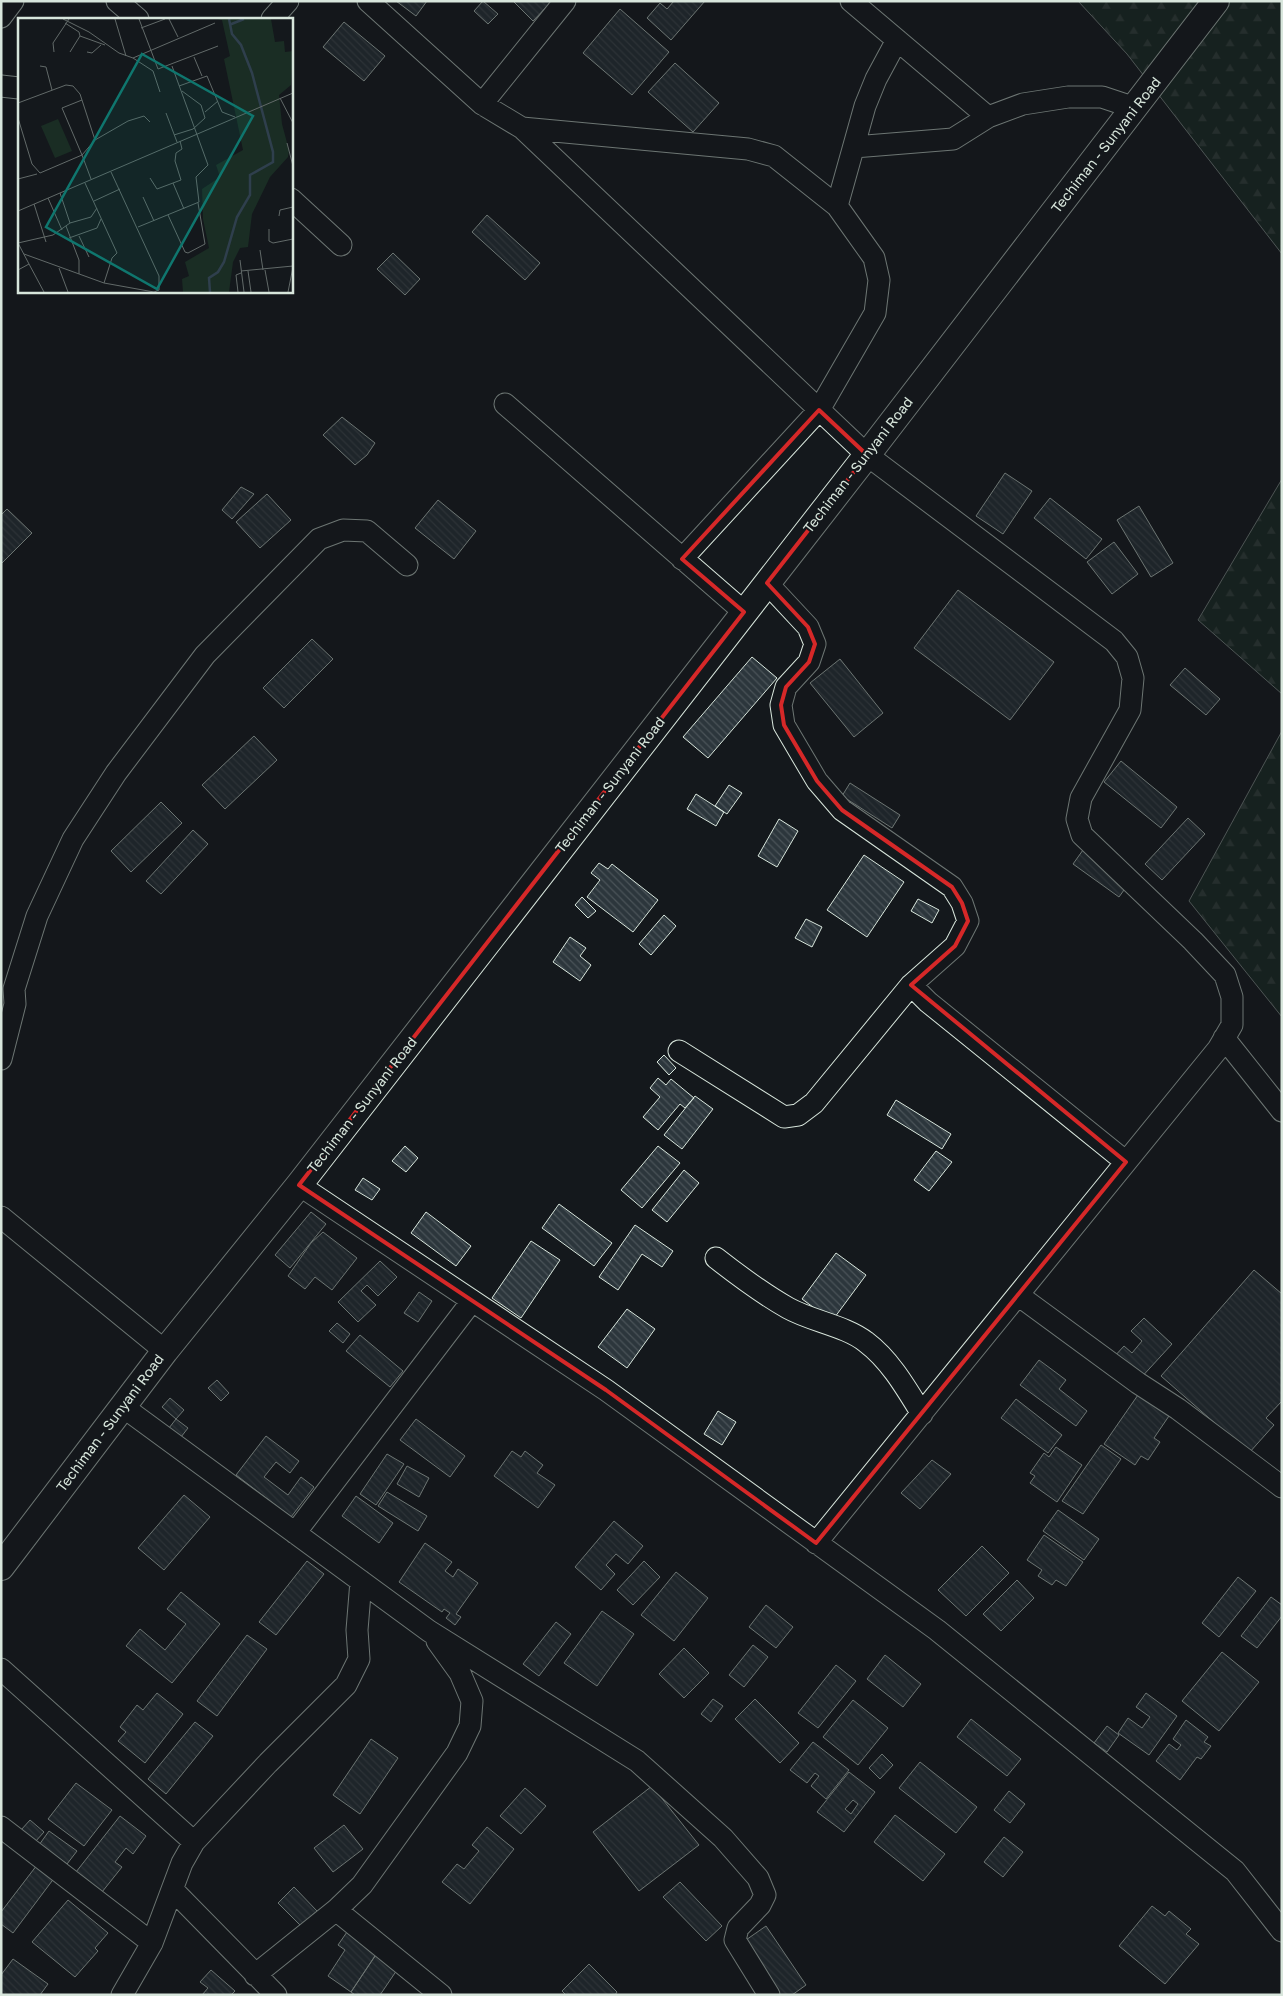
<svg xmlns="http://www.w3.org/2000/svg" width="1283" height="1996" viewBox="0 0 1283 1996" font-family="'Golos Text',sans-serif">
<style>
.forest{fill:url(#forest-firs);stroke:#939e99}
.building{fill:url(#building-back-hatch);stroke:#d8e6dc;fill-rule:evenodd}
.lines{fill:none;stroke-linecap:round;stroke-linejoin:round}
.minor-casing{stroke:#d8e6dc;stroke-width:23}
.major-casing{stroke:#d8e6dc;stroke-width:28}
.minor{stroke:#14181c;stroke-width:21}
.major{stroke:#14181c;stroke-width:26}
.marked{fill:none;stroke:#d62828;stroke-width:4;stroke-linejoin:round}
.labels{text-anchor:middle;stroke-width:4;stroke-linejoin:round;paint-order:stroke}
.street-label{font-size:14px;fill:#d8e6dc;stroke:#14181c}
.inset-river{fill:none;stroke:#2f3f4d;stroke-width:2.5}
.inset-road{fill:none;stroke:#626a69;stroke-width:1}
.view{fill:#0f766e;fill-opacity:0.15;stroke:#0f766e;stroke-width:2.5}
.inset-edge{fill:none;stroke:#d8e6dc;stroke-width:2.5}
</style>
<defs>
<pattern id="forest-firs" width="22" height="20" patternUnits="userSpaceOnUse" patternTransform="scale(1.25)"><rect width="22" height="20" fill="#1a2d24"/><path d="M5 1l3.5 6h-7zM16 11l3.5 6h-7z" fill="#3b4b43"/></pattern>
<pattern id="building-back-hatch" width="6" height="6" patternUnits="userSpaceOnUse" patternTransform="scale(1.25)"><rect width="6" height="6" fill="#2c363c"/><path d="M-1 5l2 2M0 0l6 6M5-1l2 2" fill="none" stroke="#4a5358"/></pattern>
</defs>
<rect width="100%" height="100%" fill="#14181c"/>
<path class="forest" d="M1078 1H1282V254L1127 54Z
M1282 479V694L1198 620Z
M1282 731V1017L1189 901Z"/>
<path class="building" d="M396 1H427L416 16Z
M483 1 498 14 488 24 474 11Z
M513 1H552L533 21Z
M674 1H705L671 40 647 18 660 3 667 9Z
M620 9 669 52 632 95 583 53Z
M344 22 385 56 364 81 323 47Z
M675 63 719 103 693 132 648 92Z
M487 215 540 263 525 280 472 232Z
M393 253 420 279 405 295 377 269Z
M342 417 375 443 367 455 355 465 323 435Z
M1005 473 1032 491 1003 534 976 516Z
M241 487 254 494 232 519 222 510Z
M267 494 291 520 260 548 236 522Z
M1050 498 1102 539 1086 559 1034 518Z
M438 500 476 531 454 559 415 528Z
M1139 506 1173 563 1151 577 1117 520Z
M7 509 32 533 1 564V515Z
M1114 542 1138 574 1112 594 1087 562Z
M958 590 1054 662 1010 720 914 648Z
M312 639 333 659 284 708 263 688Z
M752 657 777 678 708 758 683 737Z
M840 659 883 713 854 737 810 683Z
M1185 668 1220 699 1206 715 1170 685Z
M254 736 277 760 225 809 202 785Z
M1121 761 1177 807 1161 828 1104 782Z
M850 783 900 815 892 828 842 796Z
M729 785 742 793 727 814 715 806Z
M696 794 724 812 716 826 687 809Z
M161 802 182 823 131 872 111 851Z
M1188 818 1205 834 1162 880 1145 864Z
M779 819 798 831 777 867 758 856Z
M193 830 208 844 161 894 146 881Z
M1083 850 1129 883 1119 897 1073 864Z
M864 855 904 882 867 937 827 910Z
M599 863 608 869 612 864 658 900 633 932 587 897 600 880 591 873Z
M582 897 596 911 588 918 575 905Z
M918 899 939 910 932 923 911 911Z
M664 915 676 926 651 955 639 944Z
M806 919 822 927 812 947 795 938Z
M570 937 586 948 580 956 591 965 580 981 553 962Z
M664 1055 676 1068 669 1075 657 1062Z
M658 1078 666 1085 671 1079 694 1098 685 1108 680 1104 658 1130 643 1117 660 1097 650 1088Z
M695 1096 713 1109 682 1149 664 1135Z
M896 1100 951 1134 942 1149 887 1115Z
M405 1146 418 1158 406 1172 392 1161Z
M658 1146 680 1163 642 1208 621 1190Z
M936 1151 952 1162 929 1191 914 1180Z
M684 1170 699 1183 667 1222 652 1210Z
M363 1178 380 1189 372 1200 355 1190Z
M559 1204 612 1243 594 1266 542 1228Z
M311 1212 326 1224 290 1268 275 1255Z
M426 1212 471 1246 456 1266 411 1233Z
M635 1225 673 1251 662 1267 642 1254 618 1290 599 1277Z
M323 1232 357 1258 332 1290 315 1277 305 1289 288 1276 311 1243Z
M531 1241 560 1260 521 1318 492 1298Z
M836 1253 866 1275 832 1321 802 1299Z
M380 1261 397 1277 378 1296 367 1285 361 1291 376 1305 358 1322 338 1302Z
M1254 1270 1282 1294V1401L1266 1418 1274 1425 1249 1453 1161 1376Z
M419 1292 432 1301 418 1322 404 1313Z
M627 1309 655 1329 627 1368 598 1347Z
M1144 1318 1172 1344 1138 1381 1113 1358 1124 1346 1132 1353 1142 1341 1131 1331Z
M337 1323 350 1334 343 1343 329 1331Z
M360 1335 403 1371 390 1387 346 1351Z
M1039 1360 1066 1380 1059 1389 1087 1411 1076 1426 1020 1385Z
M217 1380 229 1393 221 1401 208 1388Z
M1140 1392 1171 1413 1154 1438 1160 1442 1148 1460 1141 1456 1135 1465 1104 1444Z
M170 1398 184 1410 176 1419 162 1407Z
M1016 1399 1062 1435 1048 1453 1001 1418Z
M718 1411 736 1422 722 1445 704 1434Z
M176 1419 188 1428 181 1437 169 1428Z
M416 1419 465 1456 450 1477 400 1440Z
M266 1436 299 1461 290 1473 276 1462 264 1477 288 1495 301 1477 314 1487 291 1517 236 1475Z
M1101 1445 1121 1459 1083 1514 1062 1501Z
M1056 1447 1082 1465 1057 1502 1030 1483 1035 1476 1030 1473 1044 1453 1049 1457Z
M512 1451 521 1457 525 1451 543 1465 537 1473 555 1485 538 1508 494 1476Z
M387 1454 404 1464 376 1505 360 1494Z
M932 1460 951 1474 920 1509 901 1493Z
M407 1466 429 1478 419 1497 397 1484Z
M387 1492 427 1516 418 1531 378 1506Z
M184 1495 210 1517 164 1570 138 1548Z
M356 1496 393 1523 379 1543 342 1516Z
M1058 1510 1099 1539 1084 1560 1043 1531Z
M614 1521 643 1546 628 1564 616 1554 606 1565 615 1574 601 1590 575 1567Z
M1044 1535 1083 1562 1066 1586 1056 1580 1052 1585 1038 1576 1042 1570 1027 1560Z
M425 1543 452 1562 445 1571 453 1577 458 1569 478 1583 456 1614 461 1617 455 1625 446 1618 450 1613 444 1609 442 1612 399 1582Z
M982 1546 1009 1573 966 1616 938 1590Z
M307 1561 324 1574 276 1635 259 1622Z
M644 1561 660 1577 633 1605 617 1590Z
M676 1572 708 1598 674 1641 641 1615Z
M1238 1577 1256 1591 1219 1637 1202 1623Z
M1017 1580 1034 1598 1001 1631 983 1614Z
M181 1592 220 1624 172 1683 126 1646 140 1629 165 1650 186 1624 167 1609Z
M1271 1597 1282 1605V1616L1257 1648 1241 1636Z
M766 1605 793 1627 776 1648 749 1627Z
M602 1611 634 1634 597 1686 564 1663Z
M556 1622 571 1634 539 1676 523 1664Z
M247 1635 267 1649 217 1716 197 1701Z
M753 1645 768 1657 744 1687 729 1675Z
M684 1648 709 1673 684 1698 659 1674Z
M1222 1652 1259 1682 1219 1731 1182 1701Z
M885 1655 921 1684 903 1707 867 1679Z
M836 1665 856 1681 818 1728 798 1713Z
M157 1693 183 1714 145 1763 118 1741 126 1732 120 1727 137 1705 143 1710Z
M1146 1693 1177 1716 1149 1755 1118 1733 1128 1718 1142 1728 1150 1717 1136 1707Z
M713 1699 723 1706 711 1722 701 1714Z
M755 1699 799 1743 780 1763 735 1719Z
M853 1700 888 1728 858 1765 823 1737Z
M971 1719 1021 1759 1007 1776 957 1737Z
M1186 1720 1208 1737 1204 1742 1211 1746 1201 1759 1197 1757 1180 1780 1156 1761 1169 1744 1177 1750 1181 1745 1173 1739Z
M195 1722 213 1736 166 1794 148 1779Z
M1107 1726 1119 1735 1107 1752 1094 1743Z
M371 1739 398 1758 360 1814 333 1795Z
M813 1742 849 1770 826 1799 811 1786 819 1776 815 1773 807 1783 790 1770Z
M882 1754 893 1765 880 1779 869 1768Z
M920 1762 977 1807 956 1833 899 1788Z
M849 1772 875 1792 844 1832 817 1812ZM853 1800 858 1804 851 1814 845 1809Z
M76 1783 112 1810 84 1846 48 1819Z
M652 1786 699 1845 639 1891 593 1832Z
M525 1788 546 1806 521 1834 500 1816Z
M1009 1791 1025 1804 1010 1823 994 1810Z
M895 1815 945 1854 923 1881 874 1842Z
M120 1816 146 1836 133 1854 126 1848 115 1862 122 1867 102 1892 76 1872Z
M30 1820 44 1832 35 1842 21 1830Z
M344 1825 363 1849 333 1872 314 1848Z
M487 1827 514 1849 470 1904 442 1882 457 1864 464 1869 479 1851 472 1845Z
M49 1831 77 1851 67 1864 39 1845Z
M1004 1837 1023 1852 1003 1877 984 1862Z
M37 1865 55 1877 13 1933 1 1924V1912Z
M680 1882 722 1926 706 1941 663 1897Z
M294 1887 317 1911 301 1926 278 1903Z
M68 1900 108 1933 95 1948 98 1951 75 1977 32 1942Z
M1152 1906 1165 1916 1169 1911 1191 1929 1186 1934 1199 1944 1165 1984 1119 1946Z
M766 1926 806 1985 792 1995H779L743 1942Z
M347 1932 377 1953 351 1992 328 1976 345 1950 338 1945Z
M377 1953 399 1967 380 1995H355L351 1992Z
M13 1959 48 1984 40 1995H1V1975Z
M589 1964 617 1992 615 1995H566L562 1991Z
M211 1970 235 1991 231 1995H202L208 1988 200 1982Z"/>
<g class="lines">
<defs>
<path id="minor" d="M117 1 138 19
M368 1 482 104 522 128 867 455 1114 641 1127 657 1133 678 1130 710 1081 798 1077 819 1082 835 1193 941 1225 975 1232 997V1025L1218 1049 816 1543
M851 1 988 117 1023 104 1068 97H1102L1135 108
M1 17 13 1
M272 19 288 1
M1 86 19 88
M482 104 565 1
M522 128 748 149 774 156 837 206 874 258 879 280 875 313 819 410 682 559
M854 147 953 139 988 117
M291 199 341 245
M837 206 865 106 876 79 897 40
M505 404 744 612
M911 985 928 1002 1126 1162
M1224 1038 1282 1111
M679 1051 784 1117 798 1115 814 1103 911 985 955 946 968 921 962 903 952 887 842 810 817 781 784 725 781 705 786 687 809 662 815 644 808 627 767 583
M1 1059 15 1004 14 989 37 916 73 839 116 773 205 655 319 539 343 530 367 531 407 565
M299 1185 606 1390 937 1630 1235 1871 1282 1931
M1 1217 165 1351
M716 1258C739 1276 763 1294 788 1308 811 1321 846 1326 866 1342 890 1360 906 1388 922 1414
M1018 1295 1138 1383 1178 1409 1282 1487
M122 1406 429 1631 637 1761 723 1838 758 1878 765 1895 760 1905 738 1928 735 1940 769 1995
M295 1533 472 1301
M1 1669 194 1842 182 1863 152 1943 122 1995
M1 1827 152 1943
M194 1842 268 1763 346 1685 359 1659 357 1630 361 1581
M173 1890 276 1995
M336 1910 441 1995
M255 1975 336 1910 362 1885 457 1753 470 1726 472 1701 460 1673 437 1641"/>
<path id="major" d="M1 1567 165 1351 299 1185 867 455 1216 1"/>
</defs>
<use href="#minor" class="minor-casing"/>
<use href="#major" class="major-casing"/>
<use href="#minor" class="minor"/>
<use href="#major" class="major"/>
</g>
<path d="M0 0H1283V1996H0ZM819 410 867 455 767 583 808 627 815 644 809 662 786 687 781 705 784 725 817 781 842 810 952 887 962 903 968 921 955 946 911 985 1126 1162 816 1543 606 1390 299 1185 744 612 682 559Z" fill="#14181c" fill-opacity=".55" fill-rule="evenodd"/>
<path class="marked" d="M819 410 867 455 767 583 808 627 815 644 809 662 786 687 781 705 784 725 817 781 842 810 952 887 962 903 968 921 955 946 911 985 1126 1162 816 1543 606 1390 299 1185 744 612 682 559Z"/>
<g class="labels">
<g class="street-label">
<text transform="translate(1106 145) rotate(-52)" y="5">Techiman - Sunyani Road</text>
<text transform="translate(858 465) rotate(-52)" y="5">Techiman - Sunyani Road</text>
<text transform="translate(610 785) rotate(-52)" y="5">Techiman - Sunyani Road</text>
<text transform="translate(362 1105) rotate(-52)" y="5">Techiman - Sunyani Road</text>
<text transform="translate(110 1423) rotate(-53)" y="5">Techiman - Sunyani Road</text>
</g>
</g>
<g transform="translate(18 18)">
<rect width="275" height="275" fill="#14181c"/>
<path d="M199 1H253L257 24 266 23 267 34 275 33 273 67 261 77 264 106 271 132 270 139 252 159 234 196 230 229 222 230 215 244 211 274H165L164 261 171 258 167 244 191 230 185 201 184 171 202 159 198 147 225 132 206 41 212 38 204 2Z" fill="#1a2d24"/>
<path d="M40 101 54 133 37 140 23 108Z" fill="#1a2d24"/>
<path class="inset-river" d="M211 7 226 1M192 274 191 260 200 254 206 244 219 199 232 177V157L255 144V134L234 55 223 27 214 16 211 1"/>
<path class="inset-road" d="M45 1 71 14 101 35 115 40 197 5M97 1 108 38M121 1 140 51 200 28M151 1 160 19M47 5 61 14 62 18 87 27M123 10 147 1M36 34 35 25 51 1M52 34 62 18M69 34 74 35 83 27M176 39 184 58M115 40 135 53 142 74M22 48 28 49 34 72M161 68 189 58 204 94 217 99M262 80 275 105M0 85 48 67 55 68 62 76 77 122M187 94 200 83M148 95 159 124M0 100 14 146 22 155 64 137 44 90 64 82M156 117 175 111 187 100 183 87 164 73M269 125 275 148M132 160 139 171 163 162 157 143 158 135 164 131 162 123M0 161 19 156M73 161 64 137 77 122 110 103 126 98 132 104M67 165 99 235 94 240 86 265M155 165 166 191M125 179 136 203M30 180 44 212M76 183 102 171M16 186 28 224M0 193 275 75M150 197 167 234 170 235 187 226 180 185M261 198 262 192 275 189M52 205 73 199 79 190M48 208 61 242V256M120 209 181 184 178 159 190 147 154 48M251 211V223L255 225 275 221M61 218 71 239M51 220 79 210 83 201M0 225 35 217 52 205 42 175M242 232 245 252M6 236 86 265 136 274 141 272V258L93 154M222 242 226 274M11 246 26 274M41 250 50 274M0 252 11 246 0 225M247 252 251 274M223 253 275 248M230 253 233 274M220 274 218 257 223 255M270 274 275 249"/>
<path class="view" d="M124 36 235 98 139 271 28 209Z"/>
<rect width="275" height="275" class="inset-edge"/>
</g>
<rect width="1283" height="1996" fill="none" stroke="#d8e6dc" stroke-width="5"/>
</svg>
